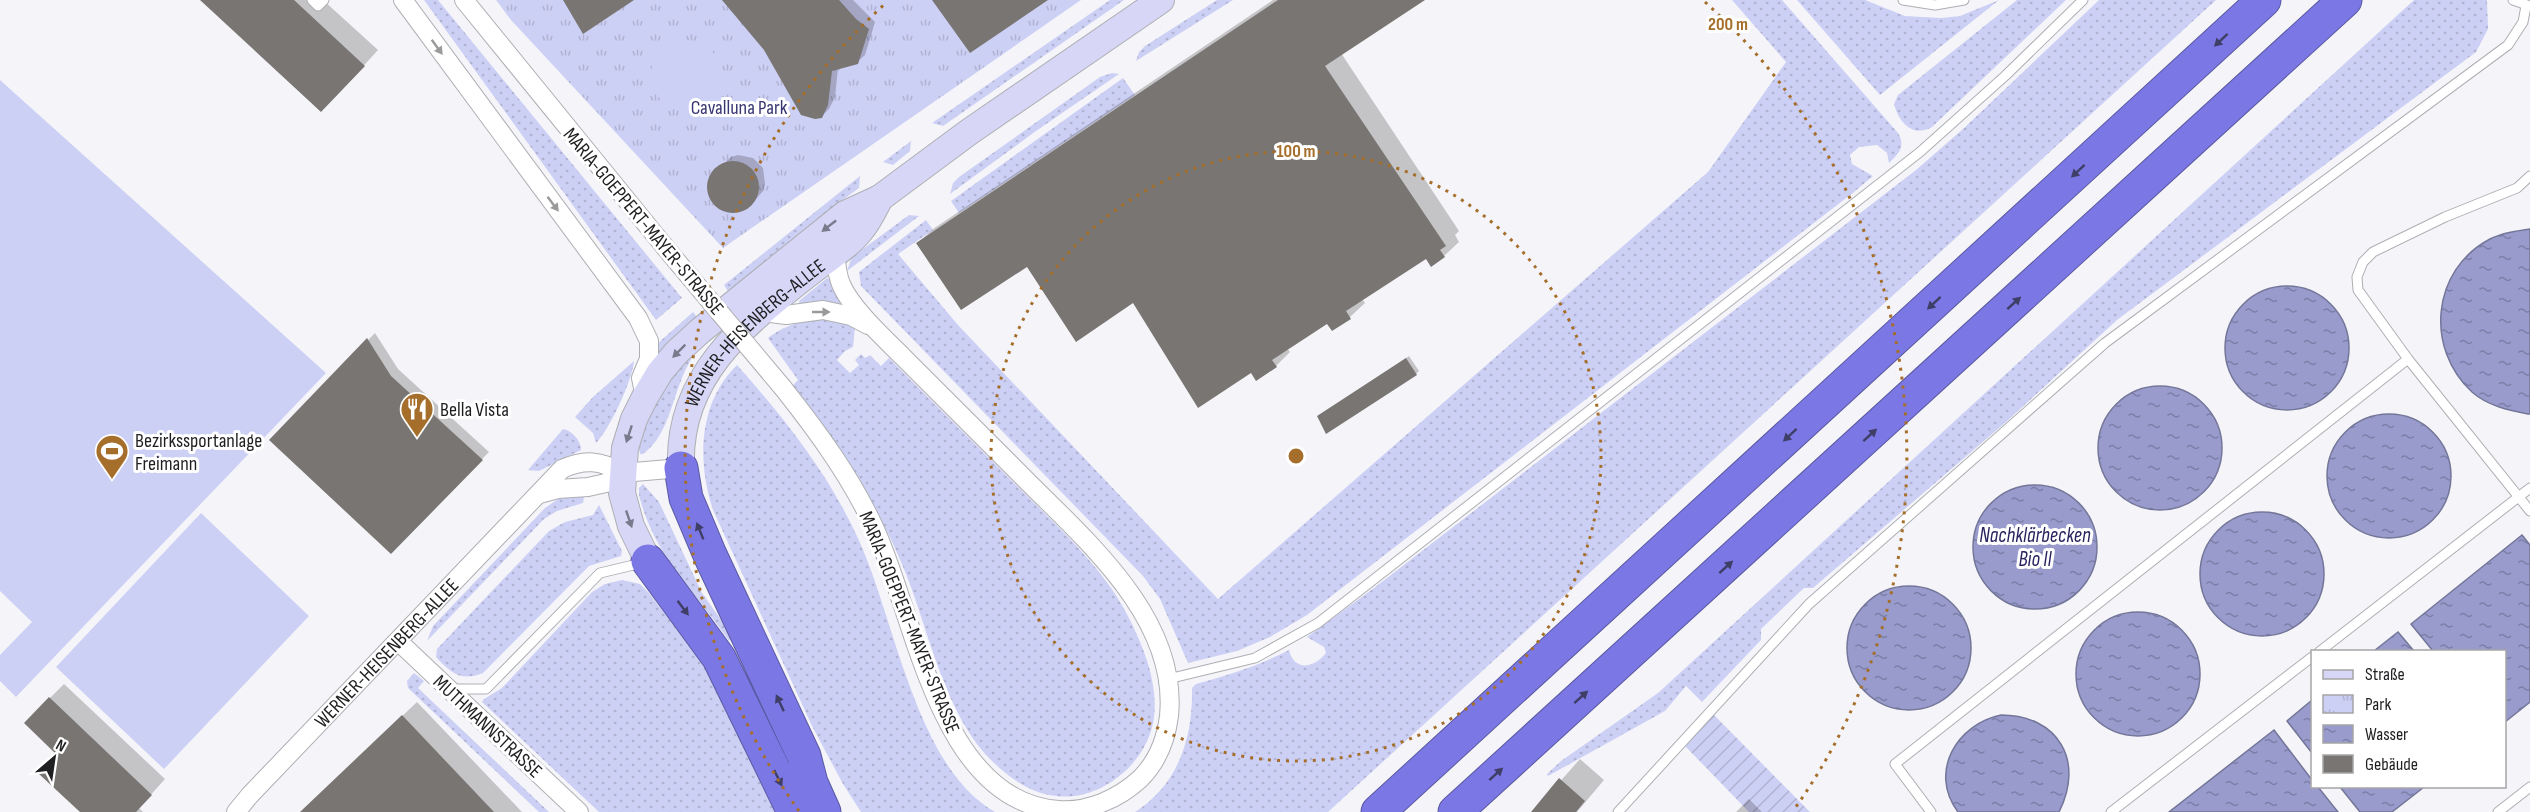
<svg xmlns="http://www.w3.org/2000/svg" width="2530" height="812" viewBox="0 0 2530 812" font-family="'Sofia Sans Condensed',sans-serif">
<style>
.grass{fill:url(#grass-dots)}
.park{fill:url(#park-tufts)}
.garden{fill:url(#garden-furrows)}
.pitch{fill:#cdd0f5}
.water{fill:url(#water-ripples);stroke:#747699;stroke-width:1.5}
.shadow{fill:#0003}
.building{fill:#787572}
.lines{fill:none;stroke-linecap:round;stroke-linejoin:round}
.lane-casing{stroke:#aeafb3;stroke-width:11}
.street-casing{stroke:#aeafb3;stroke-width:20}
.secondary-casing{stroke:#aeafb3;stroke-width:28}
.highway-casing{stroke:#5b59a0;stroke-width:35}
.lane{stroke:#fff;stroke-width:9}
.street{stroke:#fff;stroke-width:18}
.secondary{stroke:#d7d6f7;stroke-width:26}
.highway{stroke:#7b78e5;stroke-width:33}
.street-bridge-casing{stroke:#aeafb3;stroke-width:20;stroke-linecap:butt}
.street-bridge{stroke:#fff;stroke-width:18}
.oneway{fill:#3f3e66}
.oneway2{fill:#9a9a9b}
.oneway3{fill:#7b7a8c}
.ring{fill:none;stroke:#a56e2a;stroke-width:3;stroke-dasharray:3 6}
.labels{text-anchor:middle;stroke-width:6;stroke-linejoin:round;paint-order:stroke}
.park-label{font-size:20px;fill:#373572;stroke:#fff}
.street-label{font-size:20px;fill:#1f1f21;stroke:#fff}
.poi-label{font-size:20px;fill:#1f1f21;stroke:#fff;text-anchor:start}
.water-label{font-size:21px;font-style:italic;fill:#28245f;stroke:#fff}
.centre{fill:#a56e2a;stroke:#fff;stroke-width:3}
.ring-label{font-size:18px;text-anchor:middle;font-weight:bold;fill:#a56e2a;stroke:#fff;stroke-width:6;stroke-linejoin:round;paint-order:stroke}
</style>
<defs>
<pattern id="grass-dots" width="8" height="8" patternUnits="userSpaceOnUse" patternTransform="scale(1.5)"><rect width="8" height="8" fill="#cdd0f5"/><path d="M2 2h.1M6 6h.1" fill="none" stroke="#b0b2d2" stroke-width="1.8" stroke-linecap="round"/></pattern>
<pattern id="park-tufts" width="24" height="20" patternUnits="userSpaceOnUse" patternTransform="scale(1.5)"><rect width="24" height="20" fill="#cdd0f5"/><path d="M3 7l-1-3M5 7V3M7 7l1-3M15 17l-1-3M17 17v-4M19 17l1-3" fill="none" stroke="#b0b2d2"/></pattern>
<pattern id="garden-furrows" width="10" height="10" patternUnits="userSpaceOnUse" patternTransform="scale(1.5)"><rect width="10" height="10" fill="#cdd0f5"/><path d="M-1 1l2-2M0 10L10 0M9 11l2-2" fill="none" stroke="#b0b2d2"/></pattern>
<pattern id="water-ripples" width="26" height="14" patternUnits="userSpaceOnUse" patternTransform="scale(1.5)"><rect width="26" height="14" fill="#989bcc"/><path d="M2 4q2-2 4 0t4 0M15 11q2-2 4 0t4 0" fill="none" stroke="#7b7ea5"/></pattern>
</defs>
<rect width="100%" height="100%" fill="#f5f5f9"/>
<path class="grass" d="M424 0H438L682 298 656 320Z
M1110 0H1124L943 126 932 123Z
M1217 0H1233L1136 61 1139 52 1145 46Z
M1732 0H1782L1898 133C1906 146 1899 154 1889 163L1887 153 1877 145 1859 147 1850 155 1852 164 1873 176 1854 192 1307 615 1270 637 1237 651 1188 663 1160 599 1143 576 861 286 859 272 926 220 933 230 898 254 958 325 1218 599 1708 172 1786 62Z
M1797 0H1865L1905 16 1941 18 1960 16 1999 0 1880 95Z
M2017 0H2066L1932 127C1913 138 1899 123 1894 104L1898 95Z
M2099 0H2216L1328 812H1135C1179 784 1193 737 1192 688L1196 684C1229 675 1258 666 1289 650 1294 671 1313 669 1326 653L1324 647 1307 637 1374 588 1916 170 1963 129Z
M2414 0H2487L2488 29 2476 52 2117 320 2006 422 1813 588H1804L1761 629V640L1702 702 1686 686 1665 711 1548 776 1547 774 1561 761 1658 693Z
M1112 73 1119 74 1036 131 950 194 953 183 959 177 1100 77Z
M1123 78 1135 95 959 213 951 201Z
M911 141 910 151 893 165 883 162Z
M860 176 859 188 822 215 729 293 724 285Z
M909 215 919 216 847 271 852 257Z
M827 278 831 279 834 292 841 303 839 306 800 305 799 301Z
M693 312 698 318 663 352H657V344Z
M829 319 855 327 853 347 845 351 837 360 850 373 859 365 855 360 861 354 865 358 870 355 881 366 889 358C933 402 978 447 1022 491 1061 530 1107 571 1131 622 1145 651 1158 684 1154 717 1149 762 1101 802 1056 796 1032 794 1011 779 994 763 945 717 930 634 906 574 878 504 839 444 793 385L798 380 768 338C788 323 804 320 829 319Z
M691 355 692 358C673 387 671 435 643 454H640L639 449C651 402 658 390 691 355Z
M634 361C632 381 610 429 596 443L593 433 575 417 593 397Z
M737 365C783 417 825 469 855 532 895 613 913 765 995 812H861L843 784 812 726 713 510C697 462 698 403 737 365Z
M563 429C573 431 581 441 581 450L539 471 528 470Z
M643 484 659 502 702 593 732 635 729 641C694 589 655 558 639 495V488Z
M574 495 584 497 583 503 557 511 544 519 427 641 433 626 545 508 558 499Z
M599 505 622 551 621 556 589 566 483 673C461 682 451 673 436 657L437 649 549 531 565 522 593 515Z
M622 580 640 584 648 592 704 664 775 812H599L482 702 484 699 502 688 592 592 605 584Z
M414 673 424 681 418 688 549 812H539L408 688 407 681Z"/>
<path class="park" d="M496 0H1081L723 248 511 20Z"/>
<path class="garden" d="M1713 714 1810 812H1749L1685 746Z"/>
<path class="pitch" d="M651 75a35 35 0 1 1 70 0a35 35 0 1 1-70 0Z
M0 80 326 373 16 697 0 681V655L32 622 0 591Z
M201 513 309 616 164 769 56 667Z"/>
<path class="water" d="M2530 229V414H2528C2508 410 2488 406 2472 392 2425 349 2431 270 2490 239 2502 233 2516 231 2530 229Z
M2225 348a62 62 0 1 1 124 0a62 62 0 1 1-124 0Z
M2098 448a62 62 0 1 1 124 0a62 62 0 1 1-124 0Z
M2327 476a62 62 0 1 1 124 0a62 62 0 1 1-124 0Z
M1973 547a62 62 0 1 1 124 0a62 62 0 1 1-124 0Z
M2200 574a62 62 0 1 1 124 0a62 62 0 1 1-124 0Z
M2522 535 2530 545V702L2505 722 2504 652 2433 651 2411 624Z
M1847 648a62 62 0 1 1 124 0a62 62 0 1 1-124 0Z
M2076 674a62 62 0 1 1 124 0a62 62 0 1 1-124 0Z
M2398 632 2414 651H2374Z
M2312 700V753L2287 721Z
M2001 715C2058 715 2085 761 2059 812H1958C1928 772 1957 724 2001 715Z
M2274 730 2312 780V786L2318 787 2338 812H2169Z
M2340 787H2424L2392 812H2360Z"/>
<path class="shadow" d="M214 0H323L378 50 336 96Z
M724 0H853L875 22 865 55 857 62 838 68 835 97 829 109 821 117Z
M1273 0H1422L1341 53 1459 231 1455 235 1459 242 1444 256 1426 257 1362 299 1365 303 1350 317 1333 329 1328 321 1287 348 1290 352 1276 366 1251 371 1133 301 1027 265 918 243 933 229Z
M738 155 753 158 763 168 765 184 763 191 751 205 737 212 722 209 711 198 708 191 711 176 731 157Z
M375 333 398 369 489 452 391 552 271 439Z
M1409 356 1419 371 1416 374 1319 416Z
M64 684 165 779 139 808 143 812H82L59 755 50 698Z
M417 702 522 812H301Z
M1580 759 1604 780 1577 812H1533Z
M1749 799 1762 812H1736Z"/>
<path class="building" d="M200 0H294L365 66 321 112Z
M563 0H634L583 34Z
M722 0H839L856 19 869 29 858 64 832 71 828 105 822 118 815 119 801 115 764 50Z
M932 0H1048L970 53Z
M1278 0H1425L1325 66 1446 246 1440 250 1445 257 1431 267 1426 259 1346 311 1351 319 1332 331 1327 324 1272 360 1277 367 1256 381 1251 373 1198 408 1133 303 1076 342 1027 267 961 310 916 243Z
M707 187a26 26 0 1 1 52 0a26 26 0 1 1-52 0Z
M367 338 391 376 483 460 391 554 269 440Z
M1406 358 1417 375 1326 434 1317 416Z
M49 697 152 795 136 812H80L39 774 57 755 24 723Z
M402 715 494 812H300Z
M1559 778 1585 801 1576 812H1531Z"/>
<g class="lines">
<defs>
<path id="lane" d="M312 0 318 6 324 0
M1903 0 1935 5 1964 0
M2513 0 2530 6
M2530 176 2517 188 2445 217 2373 252 2363 262 2357 277 2358 290 2408 359 2530 511
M2319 652 2530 488
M1168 679 1255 658 1318 623 1920 152 2005 76 2083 0
M451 689H486L600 573 642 563
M1618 812 1809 604 2105 343 2508 45 2523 22 2526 6
M1931 812 1895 764 2408 359
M2111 812 2312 657
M2498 812 2530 787"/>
<g id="street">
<path d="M403 0 638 318 649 341V359L641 378 645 397"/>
<path d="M464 0 669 252"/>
<path d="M763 312 786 315 823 310 851 316 868 325"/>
<path d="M783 388C818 432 850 476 874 527 915 613 938 803 1059 810 1088 812 1118 799 1140 779 1157 762 1166 740 1169 716 1179 617 1083 538 1020 474 981 435 942 396 903 357 885 339 850 307 841 284 837 275 836 263 835 253"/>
<path d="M539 494 558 489 588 487 606 483 622 473 681 468"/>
<path d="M398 641 579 812"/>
<path id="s1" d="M236 812 250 795 562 469C584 459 601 460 622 473"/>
</g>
<g id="secondary">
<path id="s2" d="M681 468C677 377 742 326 808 274 825 260 848 247 861 230 869 221 874 209 880 198"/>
<path d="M648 561 631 526 622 493 625 448 634 419 645 397 660 372 676 353 700 331 845 214 880 198 969 132 1161 0"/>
</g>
<path id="highway" d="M681 468 686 498 710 555 804 756 811 783 824 812
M648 561 719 658 794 812
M1378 812 2264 0
M1455 812 2345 0"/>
</defs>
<use href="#lane" class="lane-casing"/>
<use href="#street" class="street-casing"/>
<use href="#secondary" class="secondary-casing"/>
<use href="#highway" class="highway-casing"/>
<use href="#lane" class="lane"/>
<use href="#street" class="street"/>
<use href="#secondary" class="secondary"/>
<use href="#highway" class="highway"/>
<defs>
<path id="street-bridge" d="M669 252 783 388"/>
</defs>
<use href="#street-bridge" class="street-bridge-casing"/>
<use href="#street-bridge" class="street-bridge"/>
</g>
<defs><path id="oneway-solid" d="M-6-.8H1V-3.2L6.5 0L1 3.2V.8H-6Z" transform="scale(1.5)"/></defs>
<g class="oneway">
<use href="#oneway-solid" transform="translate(2221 40) rotate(137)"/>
<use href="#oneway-solid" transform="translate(2078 171) rotate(137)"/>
<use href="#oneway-solid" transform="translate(1934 303) rotate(137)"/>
<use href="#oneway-solid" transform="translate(2014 303) rotate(-42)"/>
<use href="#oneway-solid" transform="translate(1790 435) rotate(137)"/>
<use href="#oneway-solid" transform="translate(1870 435) rotate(-42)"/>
<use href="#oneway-solid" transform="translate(700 531) rotate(-112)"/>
<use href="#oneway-solid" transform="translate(1726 567) rotate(-42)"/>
<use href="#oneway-solid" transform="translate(683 608) rotate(53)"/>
<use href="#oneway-solid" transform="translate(1581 697) rotate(-42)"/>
<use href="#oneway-solid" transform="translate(780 703) rotate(-115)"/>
<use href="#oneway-solid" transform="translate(1496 774) rotate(-42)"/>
<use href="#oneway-solid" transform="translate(778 778) rotate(64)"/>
</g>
<g class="oneway2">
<use href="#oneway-solid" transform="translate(437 47) rotate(54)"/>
<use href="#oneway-solid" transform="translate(553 204) rotate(53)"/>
<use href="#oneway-solid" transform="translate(821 312)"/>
</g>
<g class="oneway3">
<use href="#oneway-solid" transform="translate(829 226) rotate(142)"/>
<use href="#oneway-solid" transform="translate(679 351) rotate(135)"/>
<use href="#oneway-solid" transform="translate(629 434) rotate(108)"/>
<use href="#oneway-solid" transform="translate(629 519) rotate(71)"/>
</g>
<g class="ring">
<circle cx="1296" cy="456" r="305"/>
<path d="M799 811A611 611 0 0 1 887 2M1705 2A611 611 0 0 1 1793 811"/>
</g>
<defs>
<symbol id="restaurant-pin" viewBox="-11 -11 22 30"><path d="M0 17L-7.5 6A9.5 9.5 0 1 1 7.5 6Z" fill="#a56e2a" stroke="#fff"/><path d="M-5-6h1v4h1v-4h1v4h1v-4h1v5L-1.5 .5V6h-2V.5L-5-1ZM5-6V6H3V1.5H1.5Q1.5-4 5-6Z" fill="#fff"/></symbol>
<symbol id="stadium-pin" viewBox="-11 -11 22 30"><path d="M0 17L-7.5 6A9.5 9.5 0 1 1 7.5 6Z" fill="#a56e2a" stroke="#fff"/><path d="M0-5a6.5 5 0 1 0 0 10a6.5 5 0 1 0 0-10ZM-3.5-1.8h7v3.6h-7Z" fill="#fff"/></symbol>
</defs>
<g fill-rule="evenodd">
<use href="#restaurant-pin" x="398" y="390" width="38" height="52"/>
<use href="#stadium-pin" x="93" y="432" width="38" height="52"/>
</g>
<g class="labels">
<g class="park-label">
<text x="739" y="114">Cavalluna Park</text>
</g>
<g class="street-label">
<text transform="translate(644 221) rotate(50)" y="7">MARIA-GOEPPERT-MAYER-STRASSE</text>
<text dy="7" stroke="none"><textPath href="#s2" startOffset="162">WERNER-HEISENBERG-ALLEE</textPath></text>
<text transform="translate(910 622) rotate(68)" y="7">MARIA-GOEPPERT-MAYER-STRASSE</text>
<text dy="7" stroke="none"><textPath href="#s1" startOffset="219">WERNER-HEISENBERG-ALLEE</textPath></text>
<text transform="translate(488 726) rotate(43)" y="7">MUTHMANNSTRASSE</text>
</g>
<g class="poi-label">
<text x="440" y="416">Bella Vista</text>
<text x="135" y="447">Bezirkssportanlage<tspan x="135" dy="23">Freimann</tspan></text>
</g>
<g class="water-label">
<text x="2035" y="542">Nachklärbecken<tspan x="2035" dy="24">Bio II</tspan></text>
</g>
</g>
<circle cx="1296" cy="456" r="9" class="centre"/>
<g class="ring-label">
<text x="1728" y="30">200 m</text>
<text x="1296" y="157">100 m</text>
</g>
<rect x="2311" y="650" width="195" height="138" fill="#ffffff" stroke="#a5a5a6" stroke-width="1.5"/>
<rect x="2323" y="670" width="30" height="9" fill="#d7d6f7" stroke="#a5a5a6" stroke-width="1.5"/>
<text x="2365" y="680" font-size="18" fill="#1f1f21">Straße</text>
<rect x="2323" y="695" width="30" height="18" fill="url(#park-tufts)" stroke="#a5a5a6" stroke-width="1.5"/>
<text x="2365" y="710" font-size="18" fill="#1f1f21">Park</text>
<rect x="2323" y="725" width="30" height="18" fill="url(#water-ripples)" stroke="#a5a5a6" stroke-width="1.5"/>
<text x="2365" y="740" font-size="18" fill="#1f1f21">Wasser</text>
<rect x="2323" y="755" width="30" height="18" fill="#787572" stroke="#a5a5a6" stroke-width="1.5"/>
<text x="2365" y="770" font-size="18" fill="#1f1f21">Gebäude</text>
<g transform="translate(54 758) rotate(29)" stroke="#ffffff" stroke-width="4.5" paint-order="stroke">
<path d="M0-4.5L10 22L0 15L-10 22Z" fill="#1f1f21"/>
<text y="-9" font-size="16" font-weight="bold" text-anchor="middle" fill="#1f1f21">N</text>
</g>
</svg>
